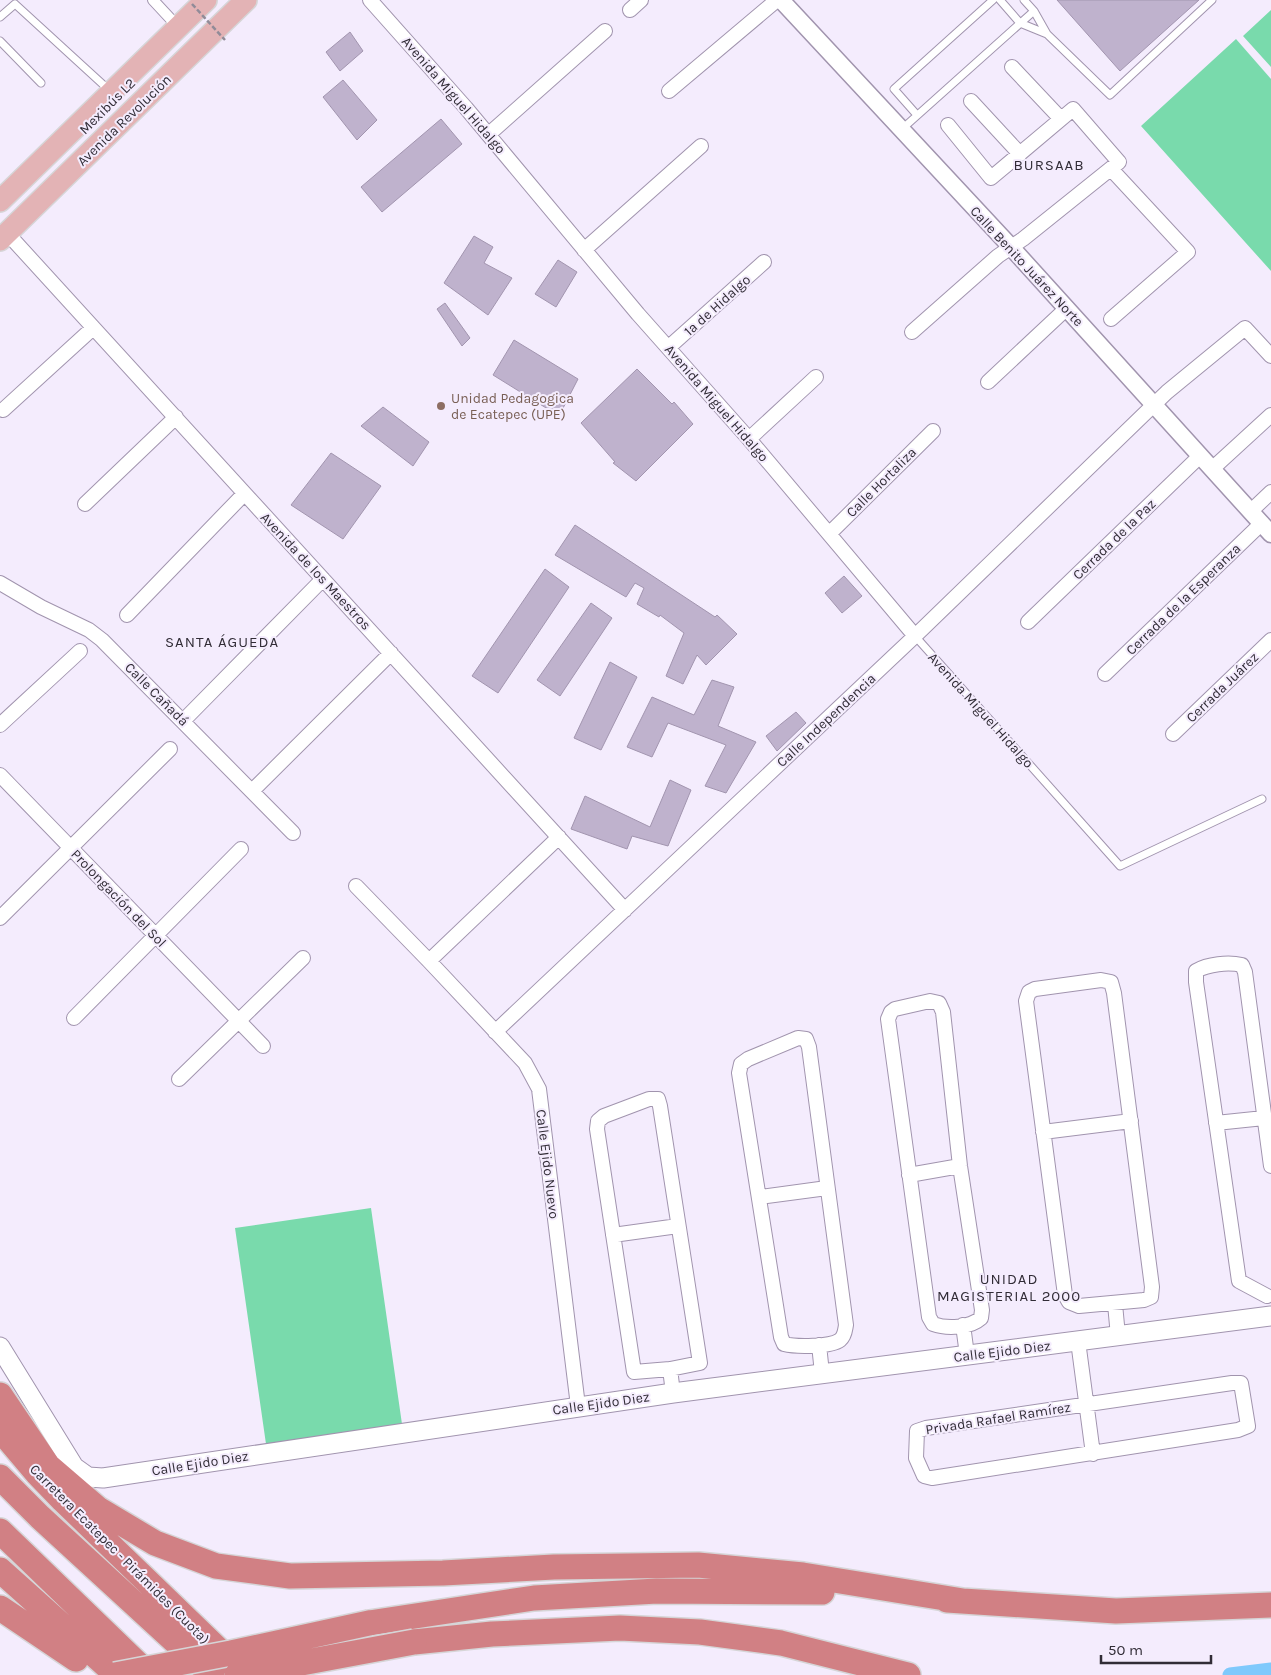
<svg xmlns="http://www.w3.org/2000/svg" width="1271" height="1675" viewBox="0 0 1271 1675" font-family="Karla,sans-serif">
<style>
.green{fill:#79daac}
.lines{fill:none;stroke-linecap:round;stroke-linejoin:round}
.canal{stroke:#7fc9fc;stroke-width:15}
.building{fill:#bfb2cd;stroke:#a295af}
.service-casing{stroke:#a194ae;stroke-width:9}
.pedestrian-casing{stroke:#a194ae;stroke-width:12}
.minor-casing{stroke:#a194ae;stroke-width:16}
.tertiary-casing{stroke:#a194ae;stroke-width:19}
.secondary-casing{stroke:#a194ae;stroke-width:21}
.primary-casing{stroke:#d6d5d7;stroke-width:24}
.motorway-casing{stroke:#d6d5d7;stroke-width:28}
.service{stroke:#fff;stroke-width:7}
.pedestrian{stroke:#fff;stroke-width:10}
.minor{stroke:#fff;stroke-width:14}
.tertiary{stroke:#fff;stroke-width:16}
.secondary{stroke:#fff;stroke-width:19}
.primary{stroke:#e3b3b5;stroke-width:21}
.motorway{stroke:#d18084;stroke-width:25}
.motorway-bridge-casing{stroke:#d6d5d7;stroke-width:28;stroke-linecap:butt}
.path-bridge{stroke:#918b98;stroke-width:2.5;stroke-dasharray:5 2.5;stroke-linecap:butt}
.motorway-bridge{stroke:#d18084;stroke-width:25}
.education-dot{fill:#8d6e63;stroke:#f4ecfd;stroke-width:2}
.labels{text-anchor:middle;stroke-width:4;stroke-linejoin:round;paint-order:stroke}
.street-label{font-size:14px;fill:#312c36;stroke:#f4ecfd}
.education-label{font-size:14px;fill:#785e54;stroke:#f4ecfd;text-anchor:start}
.neighbourhood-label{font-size:15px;letter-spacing:1px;fill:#312c36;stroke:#f4ecfd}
</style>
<rect width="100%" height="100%" fill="#f4ecfd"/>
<path class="green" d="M1271 10V67L1243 36Z
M1236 39 1271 79V271L1141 126Z
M371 1208 403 1431 267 1451 235 1228Z"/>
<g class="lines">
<path class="canal" d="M1230 1675 1271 1670"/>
</g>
<path class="building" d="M1057 0H1199L1120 71Z
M350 32 363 51 340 71 326 52Z
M343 80 377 120 357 140 323 97Z
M441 119 462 144 382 212 361 187Z
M474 236 493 247 484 263 512 278 488 315 444 283Z
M558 260 577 272 556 307 535 294Z
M445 303 470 338 462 346 437 309Z
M514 340 578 379 559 416 493 375Z
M637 369 672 404 674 402 693 424 636 481 613 463 615 462 581 423Z
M383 407 429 442 413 466 361 426Z
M331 453 381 486 343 539 291 505Z
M575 525 715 617 717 615 737 634 706 665 697 655 683 684 666 676 684 633 660 615 659 617 637 604 644 588 635 583 626 597 555 555Z
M545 569 569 587 498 693 472 676Z
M844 576 862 596 842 613 825 593Z
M591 603 612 618 560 696 537 680Z
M610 662 637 677 601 750 574 738Z
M712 680 734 687 718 726 756 742 726 793 705 786 726 745 668 723 652 757 627 747 652 697 694 715Z
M796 712 806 723 777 751 766 736Z
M670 780 691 790 668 846 632 836 627 849 571 829 585 796 650 827Z"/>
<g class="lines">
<defs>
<path id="service" d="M1000 0 1020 23 1047 34
M1024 0 1034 11 1047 34 1110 95 1212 0
M0 17 15 4 109 90
M0 41 41 83
M917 115 894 89 993 0
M902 129 1034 11
M915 636 1120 866 1262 799"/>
<path id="pedestrian" d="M153 0 179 28"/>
<path id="minor" d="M370 0 466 108 638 314 749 439 915 636
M630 10 641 0
M1012 67 1061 119
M669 91 777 0
M971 101 1020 154
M489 134 605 31
M7 233 625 910
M584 250 701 146
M1111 319 1188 252 1111 169
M912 332 998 256 1023 239 1119 162 1073 109 991 178 948 125
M669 347 764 262
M988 382 1067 308
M3 410 93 328
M749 439 816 377
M1212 469 1271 415
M85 504 176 417
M1251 511 1271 492
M830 533 933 431
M0 583 41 607 89 630 102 640 293 833
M127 615 244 494
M1028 622 1200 456
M1105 674 1262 523
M183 721 323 579
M0 725 80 651
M1173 734 1271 640
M0 775 263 1046
M252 791 391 653
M356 886 429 961 525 1063 539 1089 578 1406
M0 918 170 749
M429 961 559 837
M1101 980 1111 982 1114 993 1152 1287 1151 1297 1144 1300 1079 1306 1069 1302 1065 1295 1026 1001 1029 992 1035 989Z
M930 1001 939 1003 943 1012 960 1166 982 1310 981 1318C970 1328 947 1329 933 1324L929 1317 888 1019 891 1012 895 1009Z
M74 1018 241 849
M495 1032 915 636 1167 392 1245 328 1271 356
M798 1038 806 1039 809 1047 846 1325C845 1330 845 1336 840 1340 831 1347 796 1347 784 1344L781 1337 739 1073 741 1064 748 1059Z
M179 1079 303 958
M649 1099H658L660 1106 700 1363 670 1369 634 1372 597 1129 598 1121 604 1116Z
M1216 1123 1264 1118
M1043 1132 1131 1121
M909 1175 960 1166
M760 1197 827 1188
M613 1235 678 1226
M1267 1296 1239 1281 1196 982V971C1208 964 1228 962 1242 965L1245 972 1271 1166
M1115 1304 1118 1336
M963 1325 967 1355
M1078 1341 1093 1454
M819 1345 822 1373
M670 1369 673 1393
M1232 1383H1241L1248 1426 1238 1430 932 1478 924 1476 916 1458 917 1431 926 1428Z"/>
<path id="tertiary" d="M781 0 1011 247 1271 534"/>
<path id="secondary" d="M0 1347 74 1467 88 1477 103 1478 673 1393 1271 1316"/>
<path id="primary" d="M0 201 206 0
M0 240 246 0"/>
<path id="motorway" d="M0 1395 48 1466 98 1509 155 1543 216 1566 290 1576 443 1573 554 1567 698 1565 803 1575 963 1601
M0 1429 37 1473 63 1500 237 1668
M0 1477 40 1517 212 1675
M0 1531 149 1675
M0 1570 117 1675
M947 1600 1116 1611 1271 1605
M0 1608 76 1659
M369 1623 534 1598 657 1591 822 1592
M414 1642 492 1634 620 1628 700 1632 781 1643 908 1675"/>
</defs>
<use href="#service" class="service-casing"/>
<use href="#pedestrian" class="pedestrian-casing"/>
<use href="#minor" class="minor-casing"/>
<use href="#tertiary" class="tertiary-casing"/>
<use href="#secondary" class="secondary-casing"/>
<use href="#primary" class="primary-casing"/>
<use href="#motorway" class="motorway-casing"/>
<use href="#service" class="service"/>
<use href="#pedestrian" class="pedestrian"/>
<use href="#minor" class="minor"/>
<use href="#tertiary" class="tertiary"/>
<use href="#secondary" class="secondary"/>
<use href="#primary" class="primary"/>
<use href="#motorway" class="motorway"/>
<defs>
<path id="motorway-bridge" d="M115 1675 231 1653 369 1623
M237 1675 414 1642"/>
</defs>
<use href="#motorway-bridge" class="motorway-bridge-casing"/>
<path class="path-bridge" d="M192 4 225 40"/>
<use href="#motorway-bridge" class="motorway-bridge"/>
</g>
<circle class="education-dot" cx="441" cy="406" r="5"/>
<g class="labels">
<g class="street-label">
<text transform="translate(454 95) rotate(49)" y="5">Avenida Miguel Hidalgo</text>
<text transform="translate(107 106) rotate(-45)" y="5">Mexibús L2</text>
<text transform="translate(124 120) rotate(-44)" y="5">Avenida Revolución</text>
<text transform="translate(1027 266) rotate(47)" y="5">Calle Benito Juárez Norte</text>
<text transform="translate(717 305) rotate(-42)" y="5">1a de Hidalgo</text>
<text transform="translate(717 403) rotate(49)" y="5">Avenida Miguel Hidalgo</text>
<text transform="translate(881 482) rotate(-45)" y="5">Calle Hortaliza</text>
<text transform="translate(1114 539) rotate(-44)" y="5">Cerrada de la Paz</text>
<text transform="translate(316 571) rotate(47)" y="5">Avenida de los Maestros</text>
<text transform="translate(1183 599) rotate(-44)" y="5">Cerrada de la Esperanza</text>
<text transform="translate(1222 687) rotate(-44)" y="5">Cerrada Juárez</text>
<text transform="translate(157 694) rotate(45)" y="5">Calle Cañadá</text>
<text transform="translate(981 710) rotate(48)" y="5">Avenida Miguel Hidalgo</text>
<text transform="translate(826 720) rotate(-43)" y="5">Calle Independencia</text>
<text transform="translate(119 898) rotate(46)" y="5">Prolongación del Sol</text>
<text transform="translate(548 1164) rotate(83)" y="5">Calle Ejido Nuevo</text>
<text transform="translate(1002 1351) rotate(-7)" y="5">Calle Ejido Diez</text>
<text transform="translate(601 1403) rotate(-8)" y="5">Calle Ejido Diez</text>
<text transform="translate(998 1418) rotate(-9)" y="5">Privada Rafael Ramírez</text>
<text transform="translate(200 1463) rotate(-9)" y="5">Calle Ejido Diez</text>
<text transform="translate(120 1554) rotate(45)" y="5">Carretera Ecatepec - Pirámides (Cuota)</text>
</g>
<g class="education-label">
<text x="451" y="403">Unidad Pedagogica<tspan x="451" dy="16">de Ecatepec (UPE)</tspan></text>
</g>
<g class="neighbourhood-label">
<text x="1049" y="170">BURSAAB</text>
<text x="222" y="647">SANTA ÁGUEDA</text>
<text x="1009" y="1284">UNIDAD<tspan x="1009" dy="17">MAGISTERIAL 2000</tspan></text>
</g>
</g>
<path d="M1101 1655v8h110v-8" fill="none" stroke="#312c36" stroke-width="2.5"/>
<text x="1108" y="1655" font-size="15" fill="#312c36" stroke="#f4ecfd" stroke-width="4" paint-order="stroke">50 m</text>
</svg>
